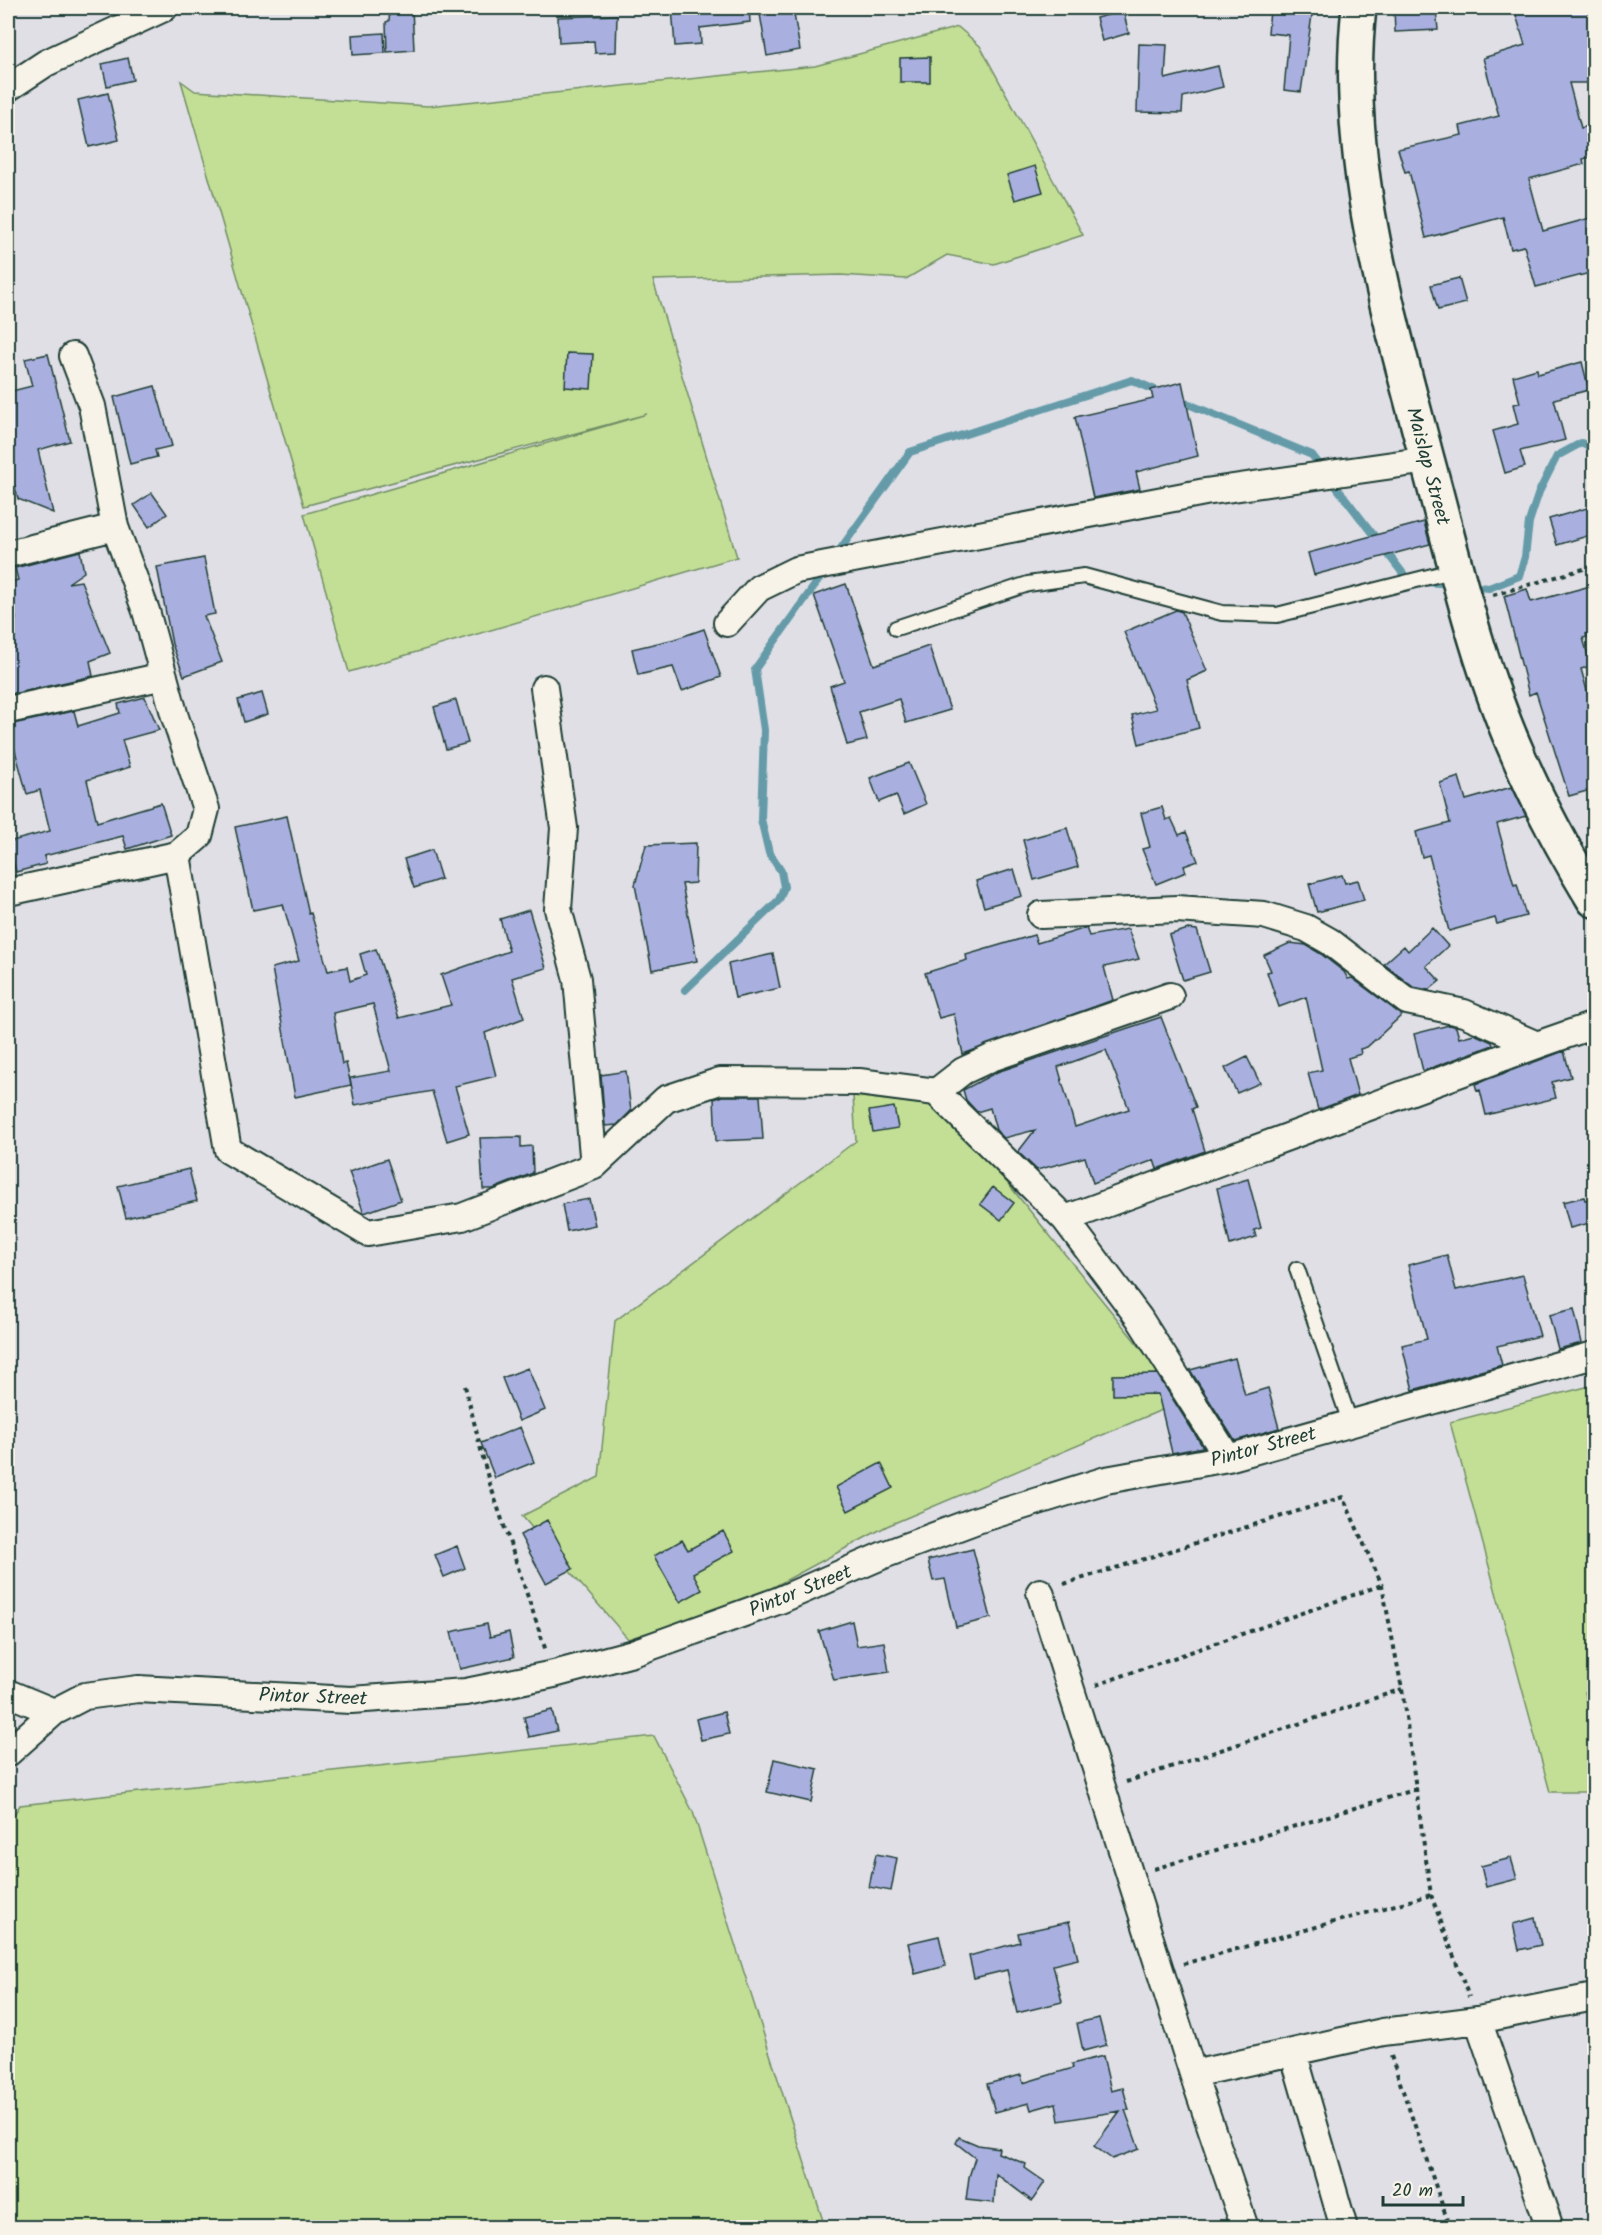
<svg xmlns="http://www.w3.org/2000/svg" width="1602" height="2235" viewBox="0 0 1602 2235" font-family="Kalam,sans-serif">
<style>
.green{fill:#c3df96;stroke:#718e65;stroke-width:1.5}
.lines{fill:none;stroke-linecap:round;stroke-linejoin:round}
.stream{stroke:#659ba8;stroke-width:8}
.building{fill:#a9b0e0;stroke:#1f3d34;stroke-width:1.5;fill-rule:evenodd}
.lane-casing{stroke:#1f3d34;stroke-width:18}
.street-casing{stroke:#1f3d34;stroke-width:30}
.secondary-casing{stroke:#1f3d34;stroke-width:38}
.path{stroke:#1f3d34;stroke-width:4;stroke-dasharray:4.5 4.5;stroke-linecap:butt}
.lane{stroke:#f7f3e8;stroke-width:14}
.street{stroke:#f7f3e8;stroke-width:26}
.secondary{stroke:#f7f3e8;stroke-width:33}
.labels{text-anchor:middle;stroke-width:4.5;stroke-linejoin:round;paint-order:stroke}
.street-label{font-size:20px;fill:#1f3d34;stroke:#f7f3e8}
</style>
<rect width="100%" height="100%" fill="#e0dfe6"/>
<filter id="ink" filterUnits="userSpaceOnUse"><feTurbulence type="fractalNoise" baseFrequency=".0167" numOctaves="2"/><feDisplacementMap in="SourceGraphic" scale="12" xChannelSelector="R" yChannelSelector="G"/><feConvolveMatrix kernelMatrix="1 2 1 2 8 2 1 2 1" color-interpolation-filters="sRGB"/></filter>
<g filter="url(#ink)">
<path class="green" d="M958 27 980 46 1083 235 994 264 947 255 906 279 840 275 653 280 737 557 349 672 304 514 647 414 304 506 181 81 195 91 428 106 815 66Z
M853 1096 928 1105 938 1097 1181 1398 1171 1406 887 1526 751 1599 628 1639 522 1516 599 1477 615 1321 856 1141Z
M1594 1385V1689L1585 1692 1594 1734V1792H1550L1450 1422Z
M654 1736 693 1812 825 2227H8V1824L20 1805Z"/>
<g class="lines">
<path class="stream" d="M1176 399 1312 455 1408 580H1411
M834 558 910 452 1132 380 1164 394
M1424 582 1453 584
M1469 586 1489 588 1519 576 1525 557 1529 522 1539 492 1557 456 1581 443 1594 449
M685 990 779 900 784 887 781 871 769 853 761 819 764 730 755 669 825 571"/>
</g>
<path class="building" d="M390 8H412L414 50 387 52 386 22 389 21Z
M672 8H749L750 22 700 28 701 44 675 46Z
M759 8H793L800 50 767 56Z
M1394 8H1436L1438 30 1395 32Z
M1514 8H1594V83H1569L1581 128 1594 124V156L1583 159 1584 164 1529 179 1543 231 1594 217V272L1536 287 1524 246 1511 249 1503 217 1426 238 1409 171 1405 172 1398 149 1462 135 1460 126 1499 116 1483 58 1525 45Z
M1270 10 1312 15 1301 92 1284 90 1289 35 1268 33Z
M1123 11 1129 33 1102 41 1096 18Z
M617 15 616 52 595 53 594 41 559 43 558 17Z
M384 33 385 53 353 55 352 35Z
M1139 44 1167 45 1165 79 1218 66 1223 87 1183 97 1182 113 1137 112Z
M930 57V82H900V58Z
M128 58 133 80 107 86 102 64Z
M108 93 119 140 89 147 78 100Z
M1035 166 1043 192 1015 200 1007 175Z
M1459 278 1466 303 1438 310 1431 285Z
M567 353 593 354 591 389 565 387Z
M48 354 70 441 38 450 53 513 18 499 14 483 8 485V392L32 386 25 359Z
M1582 362 1589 390 1554 399 1565 440 1520 451 1525 467 1505 473 1493 431 1518 424 1513 404 1520 403 1513 376 1537 369 1538 374Z
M1182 382 1198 456 1136 472 1140 489 1093 498 1075 417 1153 399 1151 390Z
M155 386 172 446 155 450 157 457 130 464 114 397Z
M152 493 167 514 149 527 134 505Z
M1594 506V534L1557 545 1549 519Z
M1424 522 1430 544 1314 575 1308 553Z
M80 551 84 572 68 583 81 581 110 653 90 661 93 676 8 695V621L16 619 8 583 18 580 15 568Z
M204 558 215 614 204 616 222 662 184 676 172 644 157 567Z
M846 584 874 665 929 646 950 710 906 723 899 699 859 712 867 740 847 745 830 686 844 681 814 595Z
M1594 585V631L1586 634 1587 637 1583 638 1591 666 1581 669 1594 716V756L1587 758 1594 789 1569 796 1536 692 1529 695 1504 596 1527 589 1531 602Z
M1176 610 1182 612 1207 671 1187 680 1199 728 1139 744 1132 715 1156 709 1124 632Z
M704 629 721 677 682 691 673 667 638 675 632 649 675 639Z
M262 693 268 714 244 722 238 700Z
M145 697 159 730 122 740 130 767 87 780 97 822 161 803 171 835 127 849 123 836 44 856 46 864 16 872 8 842 50 831 40 790 27 794 8 725 74 711 78 726 120 713 118 704Z
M456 700 468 743 446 749 434 707Z
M909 763 926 804 904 814 896 795 879 802 870 778Z
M1459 777 1466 800 1512 787 1526 816 1497 824 1514 885 1517 884 1526 916 1497 924 1495 918 1449 931 1429 855 1422 857 1416 832 1450 823 1440 783Z
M1162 807 1166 820 1171 818 1179 835 1186 832 1198 861 1184 866 1186 872 1156 884 1142 849 1150 847 1141 813Z
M287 816 309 914 311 913 328 971 347 967 350 981 366 975 360 954 376 949 399 1018 451 1005 441 975 509 951 500 919 529 910 546 968 512 978 524 1018 485 1033 496 1076 455 1086 469 1134 447 1141 432 1091 355 1105 350 1078 391 1071 373 1004 333 1013 342 1064 346 1063 351 1085 295 1097 272 968 299 961 283 904 253 910 235 827Z
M1067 828 1078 867 1034 880 1023 840Z
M696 843 695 883 682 884 697 961 652 970 635 885 646 845Z
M432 850 441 879 414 888 404 859Z
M1014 869 1022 896 984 907 976 881Z
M1342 875 1345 883 1358 880 1364 900 1317 912 1309 884Z
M1086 928 1089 936 1128 929 1139 959 1104 967 1113 1000 963 1054 954 1014 939 1018 925 973 967 960 966 955 1034 935 1037 943Z
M1432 928 1448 946 1426 966 1440 981 1429 990 1413 987 1384 964 1404 946 1408 951Z
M1188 929 1197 930 1210 972 1183 980 1169 935Z
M1290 943 1306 945 1321 954 1344 972 1348 979 1352 978 1402 1015 1367 1047 1360 1049 1361 1054 1348 1058 1358 1095 1318 1110 1308 1073 1322 1070 1306 997 1279 1007 1267 972 1271 971 1264 955Z
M773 954 780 988 735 998 728 964Z
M1161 1017 1196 1107 1192 1109 1205 1151 1157 1169 1154 1160 1093 1183 1085 1157 1037 1170 1018 1152 1035 1130 1004 1138 996 1130 990 1108 977 1112 966 1100 963 1090 997 1072ZM1106 1050 1129 1109 1075 1127 1058 1067Z
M1449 1025 1456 1027 1459 1038 1474 1034 1492 1042 1493 1045 1423 1071 1414 1034Z
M1564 1051 1571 1077 1552 1082 1556 1098 1486 1115 1480 1090 1477 1091 1475 1084Z
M1247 1057 1260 1083 1237 1093 1225 1068Z
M626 1071 631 1111 617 1125 605 1126 601 1075Z
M722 1096H760L763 1139 716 1141 714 1099Z
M894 1107 898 1128 873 1132 869 1111Z
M521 1137V1147L532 1146 533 1173 493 1189H483L480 1138Z
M387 1159 401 1200 364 1213 349 1172Z
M189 1169 197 1201 126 1218 118 1186Z
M1248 1179 1261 1228 1254 1230 1256 1237 1230 1245 1217 1188Z
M993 1187 1014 1203 1001 1220 980 1204Z
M1584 1197 1585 1200 1594 1198V1220L1590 1221V1223L1570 1228 1563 1202Z
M589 1199 595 1225 567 1231 562 1204Z
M1447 1255 1456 1290 1523 1275 1540 1336 1497 1346 1502 1365 1413 1390 1402 1345 1427 1339 1408 1265Z
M1574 1309 1582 1343 1558 1349 1549 1315Z
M1235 1358 1245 1395 1268 1388 1279 1428 1235 1441 1190 1370Z
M528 1368 545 1410 519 1421 502 1378Z
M1157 1374 1203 1447 1172 1453 1158 1394 1113 1395V1375Z
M520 1427 534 1462 495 1478 481 1443Z
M881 1463 893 1488 848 1511 836 1487Z
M547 1520 573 1569 546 1583 520 1535Z
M723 1531 734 1551 693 1573 702 1590 680 1602 654 1556 682 1540 688 1550Z
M457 1546 465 1568 444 1577 435 1555Z
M973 1549 991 1618 956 1627 945 1579 933 1581 928 1560Z
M852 1621 857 1646 884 1642 889 1672 834 1680 819 1631Z
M487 1624 490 1637 509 1632 514 1657 460 1669 451 1632Z
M552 1710 557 1731 529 1737 524 1717Z
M724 1712 729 1734 701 1740 696 1719Z
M774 1759 818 1769 811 1802 767 1792Z
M876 1854 897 1858 891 1891 869 1887Z
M1511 1858 1517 1879 1486 1887 1481 1866Z
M1535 1918 1541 1945 1519 1950 1513 1924Z
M1069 1922 1078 1959 1053 1965 1062 2002 1017 2013 1007 1970 974 1978 969 1956 1020 1942 1018 1933Z
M939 1936 946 1966 915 1974 908 1943Z
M1099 2018 1106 2045 1083 2051 1077 2023Z
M1103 2056 1111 2091 1123 2088 1129 2110H1125L1139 2149 1112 2159 1094 2146 1120 2111 1059 2121 1056 2103 1031 2110 1029 2103 995 2112 987 2084 1021 2075 1023 2083 1073 2068 1072 2064Z
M959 2137 978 2145 999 2148 998 2153 1026 2164 1025 2168 1045 2182 1032 2201 996 2174 994 2203 966 2200 969 2177 975 2158 956 2143Z"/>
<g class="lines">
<defs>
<path id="lane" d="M896 628 1028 584 1084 576 1222 613 1277 615 1456 570
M1297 1269 1350 1422"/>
<path id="street" d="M8 88 46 63 164 8
M8 554 115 527
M727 623 759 588 796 570 1205 492 1428 460
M544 688 564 828 558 909 577 979 594 1166
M8 710 164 676
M177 855 228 1150 368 1233 462 1217 594 1166 666 1099 720 1081 859 1082 936 1092 1065 1219 1139 1318 1228 1458
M8 892 177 855 199 836 206 809 175 717 146 611 115 527 92 406 73 356
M1041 915 1177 909 1264 915 1306 928 1329 941 1407 1001 1464 1013 1537 1045 1594 1025
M936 1092 963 1071 991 1058 1170 996
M1065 1219 1537 1045
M1040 1592 1193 2074 1245 2228
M8 1693 54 1712
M8 1753 54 1712 85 1696 138 1689 351 1700 466 1692 554 1674 633 1653 780 1600 886 1554 977 1520 1106 1480 1228 1458 1594 1355
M1478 2020 1550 2228
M1293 2052 1344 2228
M1193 2074 1383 2032 1478 2020 1594 1997"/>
<path id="secondary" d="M1359 8C1342 160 1389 314 1427 459 1454 558 1476 661 1518 755 1539 805 1566 854 1594 900"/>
</defs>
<use href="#lane" class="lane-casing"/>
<use href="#street" class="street-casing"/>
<use href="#secondary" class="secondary-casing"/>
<path class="path" d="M1493 595 1594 566
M465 1386 488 1478 546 1651
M1064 1584 1343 1497 1382 1585 1402 1689 1431 1895 1469 1997
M1096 1685 1382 1585
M1126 1782 1402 1689
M1154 1869 1417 1789
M1183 1964 1431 1895
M1391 2056 1450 2228"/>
<use href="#lane" class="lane"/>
<use href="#street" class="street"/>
<use href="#secondary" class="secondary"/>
</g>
</g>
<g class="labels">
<g class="street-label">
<text transform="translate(1429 466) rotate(75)" y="7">Maislap Street</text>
<text transform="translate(1263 1446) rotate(-15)" y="7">Pintor Street</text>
<text transform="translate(800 1590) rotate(-22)" y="7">Pintor Street</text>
<text transform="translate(313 1696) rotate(2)" y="7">Pintor Street</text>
</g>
</g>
<rect width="1602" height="2235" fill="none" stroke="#f7f3e8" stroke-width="30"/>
<rect x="15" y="15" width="1572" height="2205" fill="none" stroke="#1f3d34" stroke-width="2" filter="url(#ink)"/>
<path d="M1383 2196v9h80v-9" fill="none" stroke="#1f3d34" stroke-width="3"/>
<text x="1392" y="2196" font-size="18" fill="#1f3d34" stroke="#f7f3e8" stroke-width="4.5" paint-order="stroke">20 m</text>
</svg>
